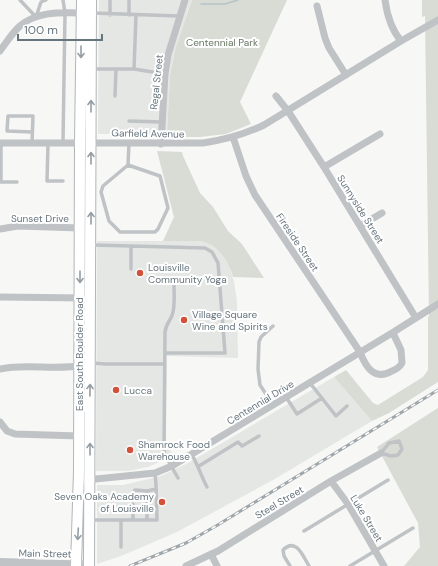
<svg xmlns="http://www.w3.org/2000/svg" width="438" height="566" viewBox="0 0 438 566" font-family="'DM Sans',sans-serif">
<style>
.built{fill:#e5e7e5}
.green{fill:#d8dcd5}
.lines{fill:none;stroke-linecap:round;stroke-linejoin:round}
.stream{stroke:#b6c2c5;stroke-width:1.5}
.primary-casing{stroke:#b1b6b9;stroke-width:12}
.service{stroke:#bfc3c6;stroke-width:3.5}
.minor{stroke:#bfc3c6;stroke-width:7}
.tertiary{stroke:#bfc3c6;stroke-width:8}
.primary{stroke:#fff;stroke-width:10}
.rail-casing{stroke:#9fa6aa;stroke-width:3}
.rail{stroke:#fff;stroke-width:1.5;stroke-dasharray:4.5;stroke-linecap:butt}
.oneway{stroke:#949ea4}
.poi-dot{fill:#d2513b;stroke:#fff;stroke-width:1.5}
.labels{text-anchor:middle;stroke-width:4;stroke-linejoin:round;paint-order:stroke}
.park-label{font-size:10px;fill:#687664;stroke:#fff}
.street-label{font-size:10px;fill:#66757d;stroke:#fff}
.poi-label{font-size:10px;fill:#66757d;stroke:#fff;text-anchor:start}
</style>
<rect width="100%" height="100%" fill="#f7f7f5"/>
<path class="built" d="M99 0H192L175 50 170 75 167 134H98Z
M97 241H201L207 242 221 253 229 265 234 282 237 301 238 358 167 356 166 441 173 456 148 467 128 471H96Z
M334 377 372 421 273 480 177 532 121 556 97 564V485H123L161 476 188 463Z"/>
<path class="green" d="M192 0H287L240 102 251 124 226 134 200 137H169L167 134 170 75 175 50Z
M422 0H438V382L389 413 372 421 334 377 346 370 373 403 378 405 423 377 428 370V317L429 316 425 16 422 17Z
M157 151 182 152 183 156 200 193 213 207 228 231 242 244 264 278 233 277C229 261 218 245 201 241H163L174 217Z
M438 408V566H404L420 547 418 523 377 447Z"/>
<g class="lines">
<path class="stream" d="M201 4H225L238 0"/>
<defs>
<path id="primary" d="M76 566 79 471 80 142 82 0
M89 566 91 0"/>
</defs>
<use href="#primary" class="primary-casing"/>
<path class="service" d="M20 0 36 17 41 2 46 0
M129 0V15
M92 13 179 16
M110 15V0
M136 15 134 69 165 74
M92 69H134
M115 96 116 69
M129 121 162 122
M63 142 65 13 63 0
M1 143V182H17
M32 143 33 116H8L7 131 32 132
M48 144 47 181H63
M128 165 160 176 168 208 158 229 155 232H120L109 221 101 192 103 186 128 165 129 143
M92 245 131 246
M131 269V246L205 248 212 252 218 263 225 353H165
M174 284C174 293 175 303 173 312 172 320 166 322 165 332L164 449 165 455 178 478
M273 326 261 337 259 342 258 369 260 385 273 405
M92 363 106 364H164
M310 383 336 416 347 406
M286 397 297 414 322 398
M399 441 402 449 398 455 391 456 381 453 389 443Z
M192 455C198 465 201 476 207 487
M199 466 238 442 242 446 259 436
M133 498V493L135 490 147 491
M90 520H157L156 485 155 473
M121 520V547
M133 520V504
M147 520V491L156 489
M304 531 388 480
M290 566 284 556 283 550C296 537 303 556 309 566
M350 566 413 528"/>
<path class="minor" d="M385 0C387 15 391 29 401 41
M317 6 325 38 329 48 346 75
M0 51C6 43 12 33 20 26 38 10 64 13 86 13
M276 96 288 111 324 167 416 318
M233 137 246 176 255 195 360 352C366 368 375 381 392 371 397 369 400 367 402 363L401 350 393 333
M0 143H203C224 140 245 134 264 125L401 41 438 20
M161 144 165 74 168 55 185 0
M324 167 380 134
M360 226 382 213
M0 229 18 226 80 228
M0 297 84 298
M0 369C27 363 56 371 83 365
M0 422 7 431 15 434 79 436
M86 480 155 473 172 466 392 333 438 304
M331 481 348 504 384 566
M211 554 217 566
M33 563 89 564
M186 566 218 551 331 481 381 453"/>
<path class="tertiary" d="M0 562 33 563"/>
<use href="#primary" class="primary"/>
<defs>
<path id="rail" d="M130 566 186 543 216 526 438 390"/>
</defs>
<use href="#rail" class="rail-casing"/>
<use href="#rail" class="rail"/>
</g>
<defs><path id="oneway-shaft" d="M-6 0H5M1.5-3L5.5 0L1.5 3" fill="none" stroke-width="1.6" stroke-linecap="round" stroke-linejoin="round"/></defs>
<g class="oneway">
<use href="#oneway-shaft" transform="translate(81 52) rotate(90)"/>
<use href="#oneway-shaft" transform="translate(91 106) rotate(-90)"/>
<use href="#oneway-shaft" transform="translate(91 158) rotate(-90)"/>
<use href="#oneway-shaft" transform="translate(91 218) rotate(-90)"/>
<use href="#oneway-shaft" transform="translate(80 277) rotate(90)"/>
<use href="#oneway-shaft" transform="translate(90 390) rotate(-89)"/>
<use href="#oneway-shaft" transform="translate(90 449) rotate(-90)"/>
<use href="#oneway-shaft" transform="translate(78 534) rotate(93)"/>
</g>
<g class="poi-dot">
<circle cx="140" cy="273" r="4"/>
<circle cx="184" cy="320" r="4"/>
<circle cx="116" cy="390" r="4"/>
<circle cx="130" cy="450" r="4"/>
<circle cx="162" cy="502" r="4"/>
</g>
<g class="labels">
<g class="park-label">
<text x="222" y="46">Centennial Park</text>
</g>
<g class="street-label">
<text transform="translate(156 82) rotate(-84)" y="4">Regal Street</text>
<text transform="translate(148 133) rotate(1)" y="4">Garfield Avenue</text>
<text transform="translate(361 209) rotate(58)" y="4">Sunnyside Street</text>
<text x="40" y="222">Sunset Drive</text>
<text transform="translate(298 242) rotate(56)" y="4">Fireside Street</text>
<text transform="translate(79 354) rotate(-90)" y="4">East South Boulder Road</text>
<text transform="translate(260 402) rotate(-31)" y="4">Centennial Drive</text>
<text transform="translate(279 502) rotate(-31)" y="4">Steel Street</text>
<text transform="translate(367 518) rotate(59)" y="4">Luke Street</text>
<text transform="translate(45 553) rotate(1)" y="4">Main Street</text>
</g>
<g class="poi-label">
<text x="148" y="271">Louisville<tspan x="148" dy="12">Community Yoga</tspan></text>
<text x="192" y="318">Village Square<tspan x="192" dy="12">Wine and Spirits</tspan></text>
<text x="124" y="394">Lucca</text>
<text x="138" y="448">Shamrock Food<tspan x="138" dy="12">Warehouse</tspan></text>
<text x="154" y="500" text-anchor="end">Seven Oaks Academy<tspan x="154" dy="12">of Louisville</tspan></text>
</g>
</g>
<path d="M18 34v6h84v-6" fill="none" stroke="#66757d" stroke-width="2"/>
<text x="24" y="34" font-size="12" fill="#66757d" stroke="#ffffff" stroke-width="3" paint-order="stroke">100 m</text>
</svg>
